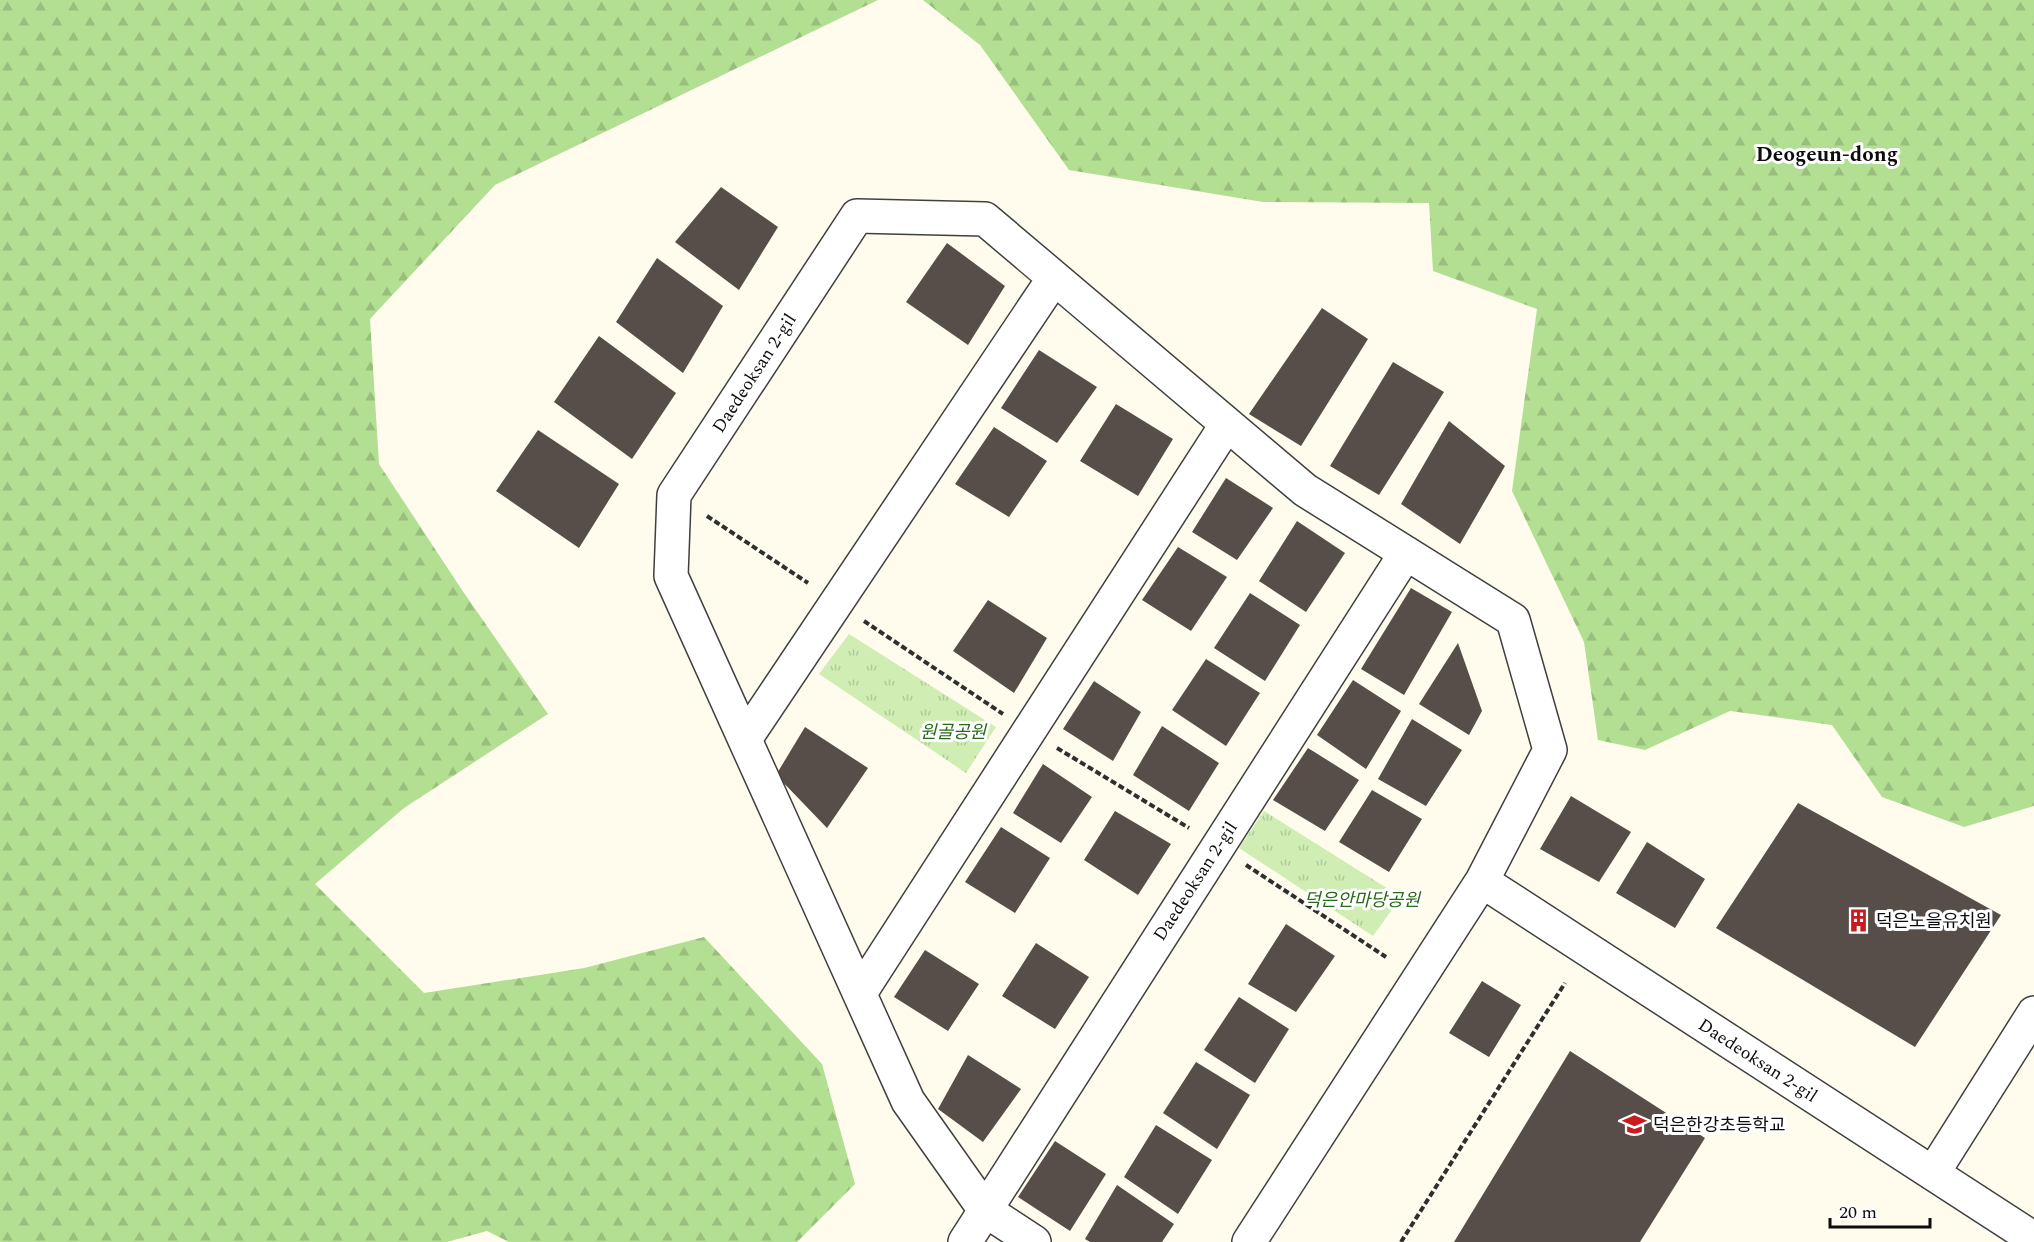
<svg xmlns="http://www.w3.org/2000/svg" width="2034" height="1242" viewBox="0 0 2034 1242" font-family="Spectral,'Noto Sans KR',serif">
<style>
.forest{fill:url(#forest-firs)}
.park{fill:url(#park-tufts)}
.building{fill:#574e49}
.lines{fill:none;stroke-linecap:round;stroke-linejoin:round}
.minor-casing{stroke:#404040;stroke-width:36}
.path{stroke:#2f2f2f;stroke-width:4;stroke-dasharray:6 3;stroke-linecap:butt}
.minor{stroke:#fff;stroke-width:33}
.labels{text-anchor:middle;stroke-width:6;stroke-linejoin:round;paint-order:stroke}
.street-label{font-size:18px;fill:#0d0d0d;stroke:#fff}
.park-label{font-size:18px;font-style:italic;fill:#286a18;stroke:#fff}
.poi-label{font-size:18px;fill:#0d0d0d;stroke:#fff;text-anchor:start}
.quarter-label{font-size:21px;font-weight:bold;fill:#0d0d0d;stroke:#fff}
</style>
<defs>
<pattern id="forest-firs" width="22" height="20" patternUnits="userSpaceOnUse" patternTransform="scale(1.5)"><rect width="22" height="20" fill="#b3df92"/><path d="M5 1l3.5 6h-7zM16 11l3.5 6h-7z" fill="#99be7d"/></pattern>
<pattern id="park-tufts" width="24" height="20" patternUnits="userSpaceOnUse" patternTransform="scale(1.5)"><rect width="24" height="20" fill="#d0edb4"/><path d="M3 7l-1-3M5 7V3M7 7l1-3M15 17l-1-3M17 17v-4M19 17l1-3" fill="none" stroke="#b1ca9a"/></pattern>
</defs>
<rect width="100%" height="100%" fill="#fffced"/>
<path class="forest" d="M0 0H878L495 185 370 319 379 464 462 590 548 714 404 808 315 884 424 993 584 968 704 937 822 1064 855 1184 797 1242H509L487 1231 447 1242H0Z
M923 0H2034V806L1964 827 1882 797 1832 725 1730 711 1645 750 1598 740 1584 642 1512 491 1537 309 1433 271 1429 203 1263 202 1069 170 980 45Z"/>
<path class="park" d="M849 634 996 727 966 773 819 674Z
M1264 811 1401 897 1373 936 1239 848Z"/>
<path class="building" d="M721 187 778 227 739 290 675 242Z
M947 243 1005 286 968 345 906 302Z
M657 258 723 306 683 373 616 322Z
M1322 308 1368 339 1301 446 1249 414Z
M599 336 676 393 632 459 554 402Z
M1039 350 1097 387 1057 443 1001 408Z
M1393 362 1444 392 1379 495 1330 466Z
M1116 404 1173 439 1138 496 1080 461Z
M1449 421 1505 466 1460 544 1401 504Z
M994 427 1047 461 1009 517 955 484Z
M538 430 619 484 579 548 496 491Z
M1226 478 1273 508 1237 560 1192 532Z
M1297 521 1345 553 1306 612 1259 581Z
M1178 547 1227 577 1191 631 1142 600Z
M1411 588 1452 612 1404 695 1361 669Z
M1250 593 1300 625 1265 681 1214 648Z
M988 600 1047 638 1014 693 953 651Z
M1458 643 1482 711 1469 735 1419 704Z
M1206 659 1260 693 1226 746 1172 710Z
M1353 680 1401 711 1366 769 1317 735Z
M1094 681 1141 712 1113 761 1063 729Z
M1412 719 1462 750 1426 806 1378 779Z
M1162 726 1219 763 1189 811 1133 775Z
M805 727 868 768 827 828 776 775Z
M1308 748 1359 780 1325 831 1273 800Z
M1043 764 1092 797 1061 843 1013 813Z
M1372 790 1422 819 1389 872 1339 842Z
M1571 796 1631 832 1599 882 1540 849Z
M1798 803 2001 915 1915 1047 1716 928Z
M1115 811 1171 844 1138 895 1084 860Z
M1001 827 1050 858 1015 913 965 882Z
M1647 842 1705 879 1675 928 1616 893Z
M1286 924 1335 956 1296 1012 1248 984Z
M1036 943 1089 977 1055 1029 1002 996Z
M925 950 979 984 948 1031 894 997Z
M1482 981 1521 1005 1489 1057 1449 1033Z
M1239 997 1289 1029 1255 1083 1204 1050Z
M1570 1051 1705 1138 1640 1242H1454Z
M968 1055 1021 1089 983 1142 938 1109Z
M1196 1062 1250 1095 1217 1149 1163 1113Z
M1156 1125 1212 1160 1178 1214 1124 1177Z
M1055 1141 1106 1174 1070 1231 1018 1197Z
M1117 1185 1174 1224 1162 1242H1090L1085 1239Z"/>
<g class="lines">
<defs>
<path id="minor" d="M745 739 1054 278
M1482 881 2034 1239
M860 993 1227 424
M1933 1173 2034 1013
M965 1242 1406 553
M1034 1242 985 1210 908 1101 671 576 674 495 857 216 985 219 1305 490 1513 620 1550 750 1482 881 1249 1242"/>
</defs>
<use href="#minor" class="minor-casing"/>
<path class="path" d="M707 516 808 583
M864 621 1003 714
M1057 748 1189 828
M1246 865 1386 957
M1401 1242 1565 983"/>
<use href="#minor" class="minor"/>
</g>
<defs>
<symbol id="building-bare" viewBox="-9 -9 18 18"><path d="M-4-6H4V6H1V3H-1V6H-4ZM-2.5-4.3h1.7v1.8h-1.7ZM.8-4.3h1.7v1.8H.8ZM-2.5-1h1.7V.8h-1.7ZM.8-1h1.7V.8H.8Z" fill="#c81a1f" stroke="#fff" stroke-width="2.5" paint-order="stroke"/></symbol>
<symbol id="school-bare" viewBox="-9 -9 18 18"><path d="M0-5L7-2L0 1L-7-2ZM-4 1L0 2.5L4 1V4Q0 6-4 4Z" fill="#c81a1f" stroke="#fff" stroke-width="2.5" paint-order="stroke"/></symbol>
</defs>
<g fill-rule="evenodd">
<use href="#building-bare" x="1842" y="904" width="33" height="33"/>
<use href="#school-bare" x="1618" y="1108" width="33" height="33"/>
</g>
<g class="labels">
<g class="street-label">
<text transform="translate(754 373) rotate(-57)" y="6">Daedeoksan 2-gil</text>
<text transform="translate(1195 881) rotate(-57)" y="6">Daedeoksan 2-gil</text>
<text transform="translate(1758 1060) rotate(33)" y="6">Daedeoksan 2-gil</text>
</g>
<g class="park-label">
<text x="953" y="738">원골공원</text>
<text x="1362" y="906">덕은안마당공원</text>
</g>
<g class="poi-label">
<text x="1876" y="927">덕은노을유치원</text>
<text x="1653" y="1131">덕은한강초등학교</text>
</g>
<g class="quarter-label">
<text x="1827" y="161">Deogeun-dong</text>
</g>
</g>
<path d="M1830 1218v9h100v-9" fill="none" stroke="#0d0d0d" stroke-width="3"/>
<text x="1839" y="1218" font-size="18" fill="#0d0d0d" stroke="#ffffff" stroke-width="4.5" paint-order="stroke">20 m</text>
</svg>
